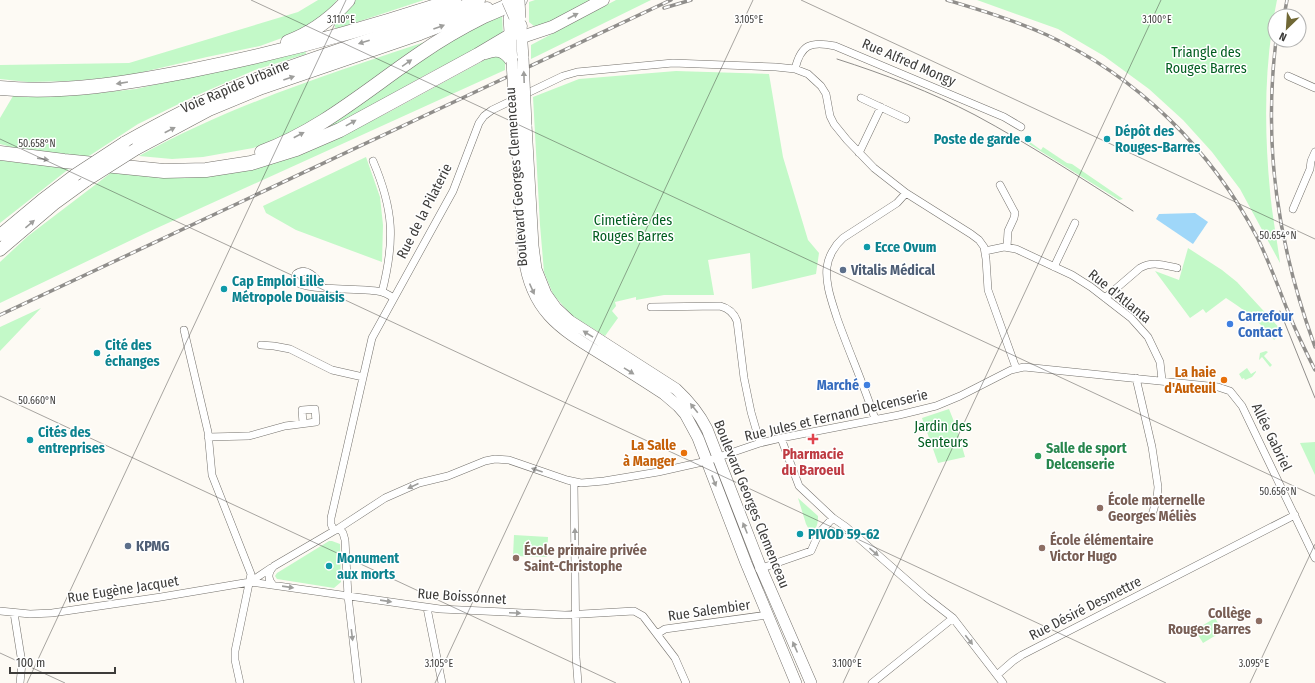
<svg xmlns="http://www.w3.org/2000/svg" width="1315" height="683" viewBox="0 0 1315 683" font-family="'Fira Sans Condensed',sans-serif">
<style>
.green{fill:#c3f9c8}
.water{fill:#9fd7f9}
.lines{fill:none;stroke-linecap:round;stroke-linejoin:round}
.minor-casing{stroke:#74716c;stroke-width:8}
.secondary-casing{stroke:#74716c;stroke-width:12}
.trunk-casing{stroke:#74716c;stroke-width:13}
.motorway-casing{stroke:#74716c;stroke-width:15}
.minor{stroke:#fff;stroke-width:7}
.secondary{stroke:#fff;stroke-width:11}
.trunk{stroke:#fff;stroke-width:12}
.motorway{stroke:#fff;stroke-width:14}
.tram{stroke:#908e8b;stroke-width:1}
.rail-casing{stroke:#908e8b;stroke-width:3.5}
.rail{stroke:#fff;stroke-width:2;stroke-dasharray:6;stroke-linecap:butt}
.secondary-bridge-casing{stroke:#74716c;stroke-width:12;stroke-linecap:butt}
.trunk-bridge-casing{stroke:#74716c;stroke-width:13;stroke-linecap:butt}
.secondary-bridge{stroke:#fff;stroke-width:11}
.trunk-bridge{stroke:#fff;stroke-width:12}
.oneway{fill:#9e9e9c}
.ticks{fill:none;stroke:#3d3c3a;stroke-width:1;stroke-opacity:0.45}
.culture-dot{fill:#0f9aa8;stroke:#fff;stroke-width:1.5}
.service-dot{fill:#5c6f8a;stroke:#fff;stroke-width:1.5}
.shop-dot{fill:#3f7fe0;stroke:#fff;stroke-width:1.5}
.food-dot{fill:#e8710a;stroke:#fff;stroke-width:1.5}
.health-dot{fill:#e0444e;stroke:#fff;stroke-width:1.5}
.leisure-dot{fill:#2e9e5b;stroke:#fff;stroke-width:1.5}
.education-dot{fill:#8d6e63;stroke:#fff;stroke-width:1.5}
.labels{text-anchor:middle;stroke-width:3;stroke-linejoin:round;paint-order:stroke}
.park-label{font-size:14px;fill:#015d1f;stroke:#fff}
.street-label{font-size:14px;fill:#3d3c3a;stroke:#fff}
.culture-label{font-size:14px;font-weight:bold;fill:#0d838f;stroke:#fff;text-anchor:start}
.service-label{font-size:14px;font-weight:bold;fill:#4e5e75;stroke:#fff;text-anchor:start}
.shop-label{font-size:14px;font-weight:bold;fill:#366cbe;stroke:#fff;text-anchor:start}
.food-label{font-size:14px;font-weight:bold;fill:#c56008;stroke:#fff;text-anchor:end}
.leisure-label{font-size:14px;font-weight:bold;fill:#27864d;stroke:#fff;text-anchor:start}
.health-label{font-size:14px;font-weight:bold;fill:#be3a42;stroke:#fff}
.education-label{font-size:14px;font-weight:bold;fill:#785e54;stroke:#fff;text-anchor:start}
.ticks-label{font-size:10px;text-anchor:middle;fill:#3d3c3a;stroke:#fff;stroke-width:3;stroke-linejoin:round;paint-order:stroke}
</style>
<rect width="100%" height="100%" fill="#fdfaf4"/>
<path class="green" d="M318 0H337L329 10 301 31 260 46 207 57 126 76 72 81 28 82 0 79V65L129 63 298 12Z
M356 0H424L336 29 333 22Z
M535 0H593L549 23 534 26 529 22V2Z
M616 0H651L531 59V45Z
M977 0H1277C1264 63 1264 127 1270 191 1272 215 1277 239 1280 263L1240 189 1212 152 1183 120 1149 89 1104 56 1058 29Z
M502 14 503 36 429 73 372 105 335 128 318 132 444 43Z
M431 40 331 110 293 133 253 148 203 157 172 159 139 156C231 105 331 73 431 40Z
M305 50 306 54 255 70 195 96 138 124 86 158 15 148 0 144V118L13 96 27 97 80 95 136 89Z
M492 56H499L505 61V70L146 233 0 303V262L28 236 112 172 162 177 345 134 391 111Z
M676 71 769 74 783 157 808 240 819 253 816 274 752 289 750 253 708 260 714 295H664L636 300V297L615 302 616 306 612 311 618 318 605 336 571 315 553 294 544 272 540 225 533 97 579 79Z
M1030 142 1041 150 1043 147 1067 163 1072 164 1123 199 1119 200 1029 144Z
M366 157 380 197 383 225 382 262 296 230 266 213 263 206Z
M0 160 5 161 70 168 0 223Z
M1188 248 1222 270 1237 282 1283 332 1274 340C1261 322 1244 310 1226 298L1206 313 1203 309 1190 318 1155 271 1179 280Z
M41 308 0 351V327Z
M1266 351 1268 352 1264 356 1272 365 1270 367 1262 357 1259 360 1260 353Z
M1247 368 1251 374 1256 371V372L1252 377 1245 380 1244 378 1242 379 1239 374Z
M949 409 957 429 965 457 938 463 922 418Z
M1315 442V475L1300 443Z
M798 498 818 516C818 524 817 528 811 533L806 524Z
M514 535 548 537 547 557 513 556Z
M329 541H332L340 544 341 582 334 588 277 579 275 576 277 573Z
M1215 618 1223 631 1203 643 1195 630Z"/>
<path class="water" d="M1195 213 1208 222 1193 244 1156 219 1159 214Z"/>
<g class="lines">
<defs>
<path id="minor" d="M795 69C801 44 811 41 835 46L1004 117 1021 127
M1288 76 1315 88
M861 98 906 119
M859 153 881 107
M373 161C394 210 395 241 382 292
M1000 185 1015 213 1014 218 1008 231 1007 247
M1293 209 1310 169 1311 161 1315 152
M985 251 1004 247 1016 249 1072 275 1091 287 1131 318 1148 337 1160 362 1162 380
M1054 267 1075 223
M322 287C317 278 306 266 296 274L295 281C304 292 366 287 382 292 386 293 390 296 394 298
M1105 298 1140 268C1153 261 1164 265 1177 268
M651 307 720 306C728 308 734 313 737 321L744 378 751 412 760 443
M184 330 208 432 212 475 251 574 235 651V660L240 683
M261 345 274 346 290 349 332 370 363 377
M1136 378 1152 447 1158 487 1157 498 1152 515
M875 419C864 385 849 352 837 318 832 302 825 284 827 267 828 257 835 245 843 238L897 203 906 193
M208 437 249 436 285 426 316 422 315 409 302 410 303 423
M781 438 799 486 833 518 846 527 926 597 953 618 1003 683
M574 482 576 657 578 683
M339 528 343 533 345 540 348 596 358 683
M334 531 331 524V518L372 338 453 191 479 123 484 116 492 110 563 76 577 72 673 63 776 67 795 69 808 74 821 86 826 94 830 116 834 124 847 140 874 168 906 193 971 234 979 240 984 247 986 259 988 290 1016 368
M759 569 811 551 819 533 833 518
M250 582 271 568
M273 585C267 579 268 572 274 566L339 528 385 498 419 483 448 476 485 461 495 459 509 460 567 480 581 483 604 481 658 472 707 461 760 443 781 438 899 415 936 406 960 396 1011 370 1024 367 1218 387 1230 391 1242 406 1315 558
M427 608 442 683
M0 611 30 614 52 613 161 597 250 582 440 609 565 615 634 611 643 616 675 658 686 683
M14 613 22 663 20 683
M657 634 665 629 767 615
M997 675 1013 661 1022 655 1295 515
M872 683 953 618"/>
<path id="secondary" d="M509 18 512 62
M521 29 523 58
M526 125 533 246 536 269 546 294 556 308 570 321 676 389C689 401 699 413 707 429L761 568 811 683
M516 126 524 257C531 310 558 328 601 354 622 367 643 380 664 394L678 406 685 414 698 438 746 563 796 683"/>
<path id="trunk" d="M522 37 552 27 603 0
M124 143C161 122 199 102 238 86 318 54 400 32 479 0
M136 149 209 110 262 88 420 34 487 8
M0 235 42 200 75 175
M0 250 54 204 87 180"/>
<path id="motorway" d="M288 42C312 33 331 19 348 0
M486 52C497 47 505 50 512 60
M0 88C64 94 127 83 189 71 279 53 367 29 454 0
M262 152C322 130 369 88 421 53 441 39 462 27 484 16 496 11 508 6 520 0
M0 153 64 161 164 171 206 170 251 163 296 149 340 130 478 55 510 36 520 26"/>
</defs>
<use href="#minor" class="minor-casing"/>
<use href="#secondary" class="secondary-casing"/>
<use href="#trunk" class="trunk-casing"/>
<use href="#motorway" class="motorway-casing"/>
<use href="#minor" class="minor"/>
<use href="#secondary" class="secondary"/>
<use href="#trunk" class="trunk"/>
<use href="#motorway" class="motorway"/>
<path class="tram" d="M837 59C884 74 931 92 975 115 1029 144 1081 178 1133 211
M1280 311 1315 398"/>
<defs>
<path id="rail" d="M947 0C980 10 1014 20 1047 35 1138 77 1212 150 1258 239 1269 262 1278 286 1287 309 1295 330 1305 350 1315 370
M664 8 691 0
M1284 16 1287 0
M1276 40C1263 148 1278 245 1315 347
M0 315 671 0"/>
</defs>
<use href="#rail" class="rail-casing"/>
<use href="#rail" class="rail"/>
<defs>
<path id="secondary-bridge" d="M519 0 520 18
M523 58 526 125
M512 62 516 126"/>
<path id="trunk-bridge" d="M508 1 515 17
M75 175 124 143
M87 180 136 149"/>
</defs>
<use href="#secondary-bridge" class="secondary-bridge-casing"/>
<use href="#trunk-bridge" class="trunk-bridge-casing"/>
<use href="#secondary-bridge" class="secondary-bridge"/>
<use href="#trunk-bridge" class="trunk-bridge"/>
</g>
<defs><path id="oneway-solid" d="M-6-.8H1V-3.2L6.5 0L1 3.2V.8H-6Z"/></defs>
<g class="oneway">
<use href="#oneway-solid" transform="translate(573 16) rotate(-28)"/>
<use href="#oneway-solid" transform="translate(439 27) rotate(-20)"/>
<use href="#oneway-solid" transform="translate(364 42) rotate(162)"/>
<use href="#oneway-solid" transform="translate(407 63) rotate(-35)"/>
<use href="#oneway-solid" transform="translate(524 77) rotate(-92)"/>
<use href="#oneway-solid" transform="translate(289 78) rotate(-19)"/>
<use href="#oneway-solid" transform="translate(122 83) rotate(171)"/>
<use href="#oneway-solid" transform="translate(351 123) rotate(-29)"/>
<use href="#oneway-solid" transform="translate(170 130) rotate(-27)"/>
<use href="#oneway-solid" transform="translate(299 135) rotate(-28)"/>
<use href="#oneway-solid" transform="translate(43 159) rotate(8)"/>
<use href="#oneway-solid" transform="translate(30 224) rotate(-40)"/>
<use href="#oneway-solid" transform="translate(532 289) rotate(66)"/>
<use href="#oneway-solid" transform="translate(588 334) rotate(-148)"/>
<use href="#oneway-solid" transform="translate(629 371) rotate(32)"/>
<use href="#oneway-solid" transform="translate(694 408) rotate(-129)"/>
<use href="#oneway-solid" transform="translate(537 470) rotate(-161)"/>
<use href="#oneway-solid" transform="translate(714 481) rotate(69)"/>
<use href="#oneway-solid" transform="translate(413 486) rotate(156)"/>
<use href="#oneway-solid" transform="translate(745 528) rotate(-112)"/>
<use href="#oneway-solid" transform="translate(575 534) rotate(-91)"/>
<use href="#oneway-solid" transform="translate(874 552) rotate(41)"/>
<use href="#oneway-solid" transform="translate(288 587) rotate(8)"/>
<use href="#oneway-solid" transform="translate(386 601) rotate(8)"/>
<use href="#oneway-solid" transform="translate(515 613) rotate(3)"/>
<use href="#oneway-solid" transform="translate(352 635) rotate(83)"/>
<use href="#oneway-solid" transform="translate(969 640) rotate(52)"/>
<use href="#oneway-solid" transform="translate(795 647) rotate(-114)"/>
</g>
<path class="ticks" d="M251 0 1315 496M801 0 1315 239M0 139 1166 683M0 396 616 683M0 653 65 683M27 683 346 0M435 683 753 0M843 683 1161 0M1250 683 1315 544"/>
<g class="culture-dot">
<circle cx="1028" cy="139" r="4"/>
<circle cx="1107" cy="139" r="4"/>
<circle cx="867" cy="247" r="4"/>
<circle cx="224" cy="289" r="4"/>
<circle cx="97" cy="353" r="4"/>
<circle cx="30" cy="440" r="4"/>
<circle cx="800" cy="534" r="4"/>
<circle cx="329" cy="566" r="4"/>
</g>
<g class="service-dot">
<circle cx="843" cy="270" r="4"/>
<circle cx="128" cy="546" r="4"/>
</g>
<g class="shop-dot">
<circle cx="1230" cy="324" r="4"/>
<circle cx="867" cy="385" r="4"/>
</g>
<g class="food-dot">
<circle cx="1224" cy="380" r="4"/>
<circle cx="684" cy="453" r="4"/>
</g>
<path class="health-dot" d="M811 433h4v4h4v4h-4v4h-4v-4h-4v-4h4z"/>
<circle class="leisure-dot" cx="1038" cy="456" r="4"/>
<g class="education-dot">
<circle cx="1100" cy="508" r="4"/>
<circle cx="1042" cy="548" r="4"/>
<circle cx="516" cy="558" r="4"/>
<circle cx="1259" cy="621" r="4"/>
</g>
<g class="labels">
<g class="park-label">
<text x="1206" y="57">Triangle des<tspan x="1206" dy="16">Rouges Barres</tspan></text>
<text x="633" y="225">Cimetière des<tspan x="633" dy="16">Rouges Barres</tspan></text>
<text x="943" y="431">Jardin des<tspan x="943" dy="16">Senteurs</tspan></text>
</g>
<g class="street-label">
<text transform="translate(909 62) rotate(23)" y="5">Rue Alfred Mongy</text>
<text transform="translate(235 86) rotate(-23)" y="5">Voie Rapide Urbaine</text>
<text transform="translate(516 177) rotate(-94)" y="5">Boulevard Georges Clemenceau</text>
<text transform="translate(424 211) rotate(-63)" y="5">Rue de la Pilaterie</text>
<text transform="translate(1120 296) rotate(39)" y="5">Rue d'Atlanta</text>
<text transform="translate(836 415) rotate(-13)" y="5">Rue Jules et Fernand Delcenserie</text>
<text transform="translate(1272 437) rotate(64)" y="5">Allée Gabriel</text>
<text transform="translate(752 504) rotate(68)" y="5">Boulevard Georges Clemenceau</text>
<text transform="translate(123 589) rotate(-9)" y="5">Rue Eugène Jacquet</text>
<text transform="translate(462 596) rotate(4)" y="5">Rue Boissonnet</text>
<text transform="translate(1085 608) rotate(-27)" y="5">Rue Désiré Desmettre</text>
<text transform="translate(709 610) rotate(-8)" y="5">Rue Salembier</text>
</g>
<g class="culture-label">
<text x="1115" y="136">Dépôt des<tspan x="1115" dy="16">Rouges-Barres</tspan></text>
<text x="1020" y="144" text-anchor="end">Poste de garde</text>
<text x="875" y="252">Ecce Ovum</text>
<text x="232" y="286">Cap Emploi Lille<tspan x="232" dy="16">Métropole Douaisis</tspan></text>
<text x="105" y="350">Cité des<tspan x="105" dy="16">échanges</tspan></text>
<text x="38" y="437">Cités des<tspan x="38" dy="16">entreprises</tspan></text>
<text x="808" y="539">PIVOD 59-62</text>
<text x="337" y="563">Monument<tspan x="337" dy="16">aux morts</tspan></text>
</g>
<g class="service-label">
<text x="851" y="275">Vitalis Médical</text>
<text x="136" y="551">KPMG</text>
</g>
<g class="shop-label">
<text x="1238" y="321">Carrefour<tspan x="1238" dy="16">Contact</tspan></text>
<text x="859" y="390" text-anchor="end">Marché</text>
</g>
<g class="food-label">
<text x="1216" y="377">La haie<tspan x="1216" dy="16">d'Auteuil</tspan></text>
<text x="676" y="450">La Salle<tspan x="676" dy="16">à Manger</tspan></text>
</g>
<g class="leisure-label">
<text x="1046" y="453">Salle de sport<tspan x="1046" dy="16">Delcenserie</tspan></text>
</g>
<g class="health-label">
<text x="813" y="459">Pharmacie<tspan x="813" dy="16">du Baroeul</tspan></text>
</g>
<g class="education-label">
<text x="1108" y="505">École maternelle<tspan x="1108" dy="16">Georges Méliès</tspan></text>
<text x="1050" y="545">École élémentaire<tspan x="1050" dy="16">Victor Hugo</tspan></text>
<text x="524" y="555">École primaire privée<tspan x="524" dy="16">Saint-Christophe</tspan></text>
<text x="1251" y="618" text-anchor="end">Collège<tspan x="1251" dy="16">Rouges Barres</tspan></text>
</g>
</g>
<g class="ticks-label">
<text x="1157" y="23">3.100°E</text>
<text x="341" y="23">3.110°E</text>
<text x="749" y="23">3.105°E</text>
<text x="37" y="147">50.658°N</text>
<text x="1278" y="239">50.654°N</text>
<text x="37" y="404">50.660°N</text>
<text x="1278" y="495">50.656°N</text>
<text x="439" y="667">3.105°E</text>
<text x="847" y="667">3.100°E</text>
<text x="1254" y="667">3.095°E</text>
</g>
<g transform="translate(1287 28) rotate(205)"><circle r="19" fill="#ffffff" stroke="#b1b1b0"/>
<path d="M0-3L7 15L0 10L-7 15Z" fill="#706835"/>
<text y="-6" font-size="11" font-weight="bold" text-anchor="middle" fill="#3d3c3a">N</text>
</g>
<path d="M10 667v6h105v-6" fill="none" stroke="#3d3c3a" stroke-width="2"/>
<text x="16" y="667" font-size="12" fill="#3d3c3a" stroke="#ffffff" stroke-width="3" paint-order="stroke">100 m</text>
</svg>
